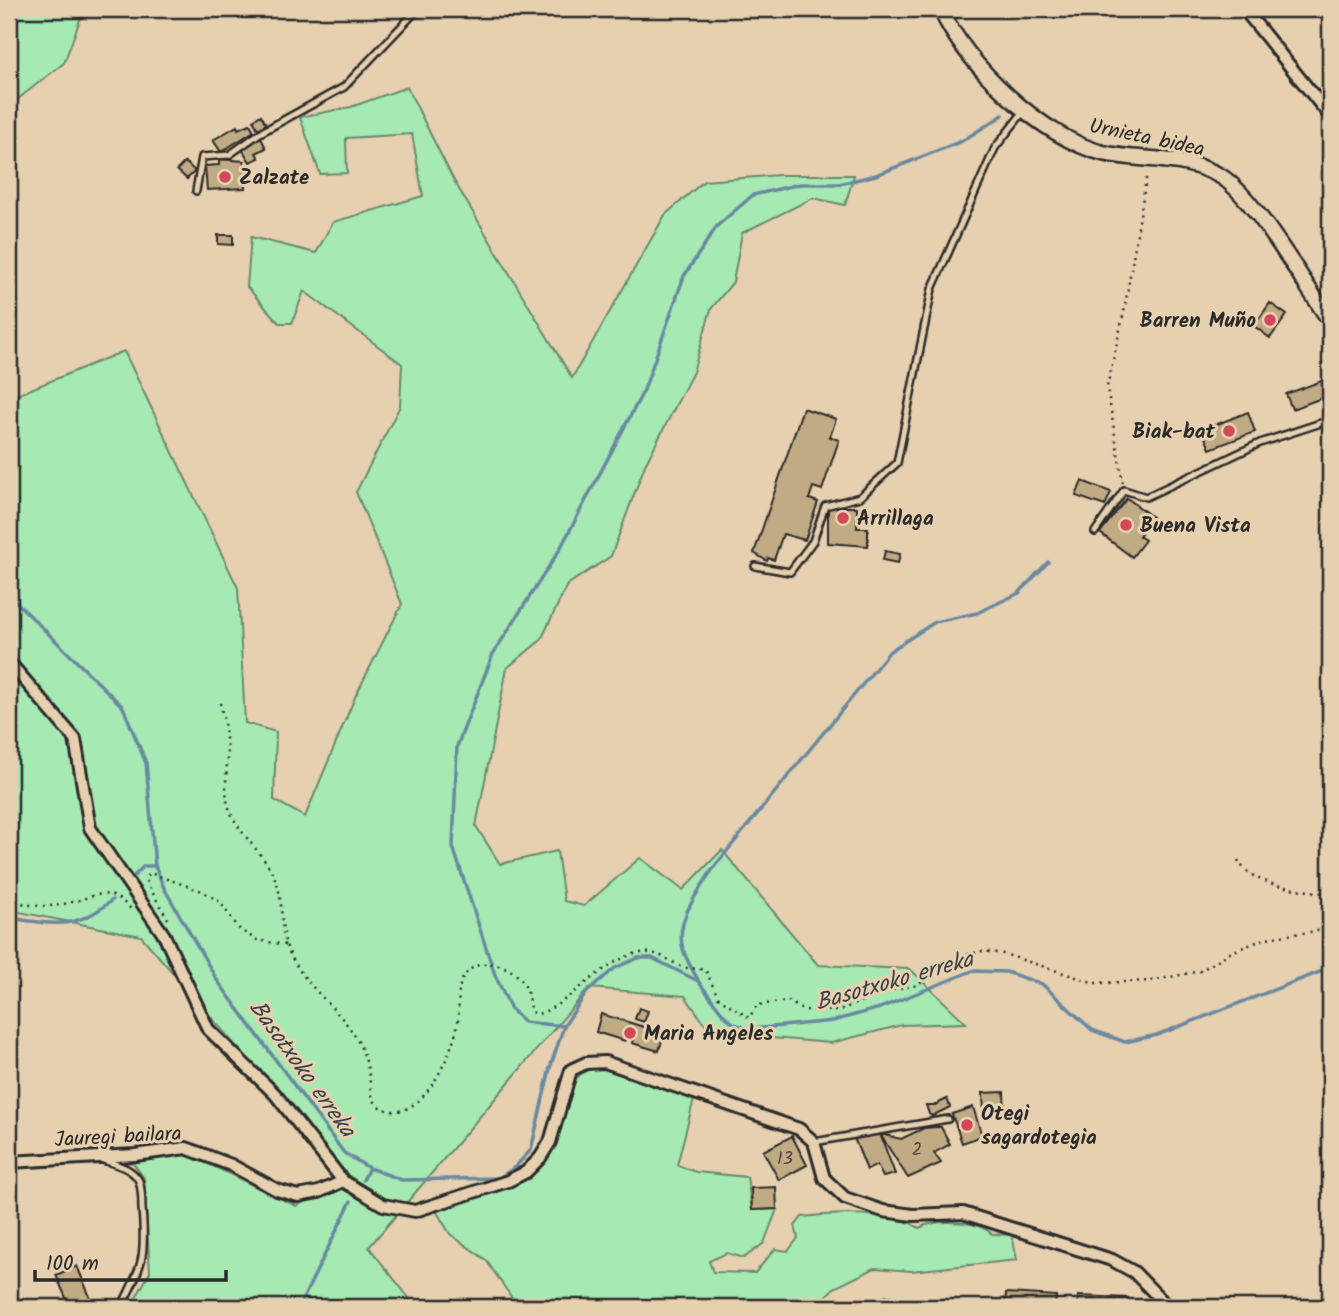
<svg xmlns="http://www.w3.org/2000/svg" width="1339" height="1316" viewBox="0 0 1339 1316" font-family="Kalam,sans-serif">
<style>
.green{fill:#a6e9b3;stroke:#688a6f;stroke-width:2}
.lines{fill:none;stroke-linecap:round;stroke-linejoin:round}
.stream{stroke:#6989a1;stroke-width:3.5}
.building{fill:#c1ab84;stroke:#2b2b2b;stroke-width:2}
.service-casing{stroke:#2b2b2b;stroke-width:10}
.minor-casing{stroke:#2b2b2b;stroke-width:16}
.tertiary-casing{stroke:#2b2b2b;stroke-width:19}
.path{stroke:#2b2b2b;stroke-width:2.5;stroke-dasharray:2 5;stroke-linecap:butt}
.service{stroke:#e6d0af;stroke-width:5}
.minor{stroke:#e6d0af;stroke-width:10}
.tertiary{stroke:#e6d0af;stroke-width:14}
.poi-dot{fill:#d1495b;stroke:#e6d0af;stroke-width:2.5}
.labels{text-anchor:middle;stroke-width:6;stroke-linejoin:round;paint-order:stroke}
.number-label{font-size:18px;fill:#504b41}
.street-label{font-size:21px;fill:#2b2b2b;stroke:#e6d0af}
.poi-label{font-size:21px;font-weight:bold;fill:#2b2b2b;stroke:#e6d0af;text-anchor:start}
.water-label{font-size:23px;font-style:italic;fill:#3a4249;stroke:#e6d0af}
</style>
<rect width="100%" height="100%" fill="#e6d0af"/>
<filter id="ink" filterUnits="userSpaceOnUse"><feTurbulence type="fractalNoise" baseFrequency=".0143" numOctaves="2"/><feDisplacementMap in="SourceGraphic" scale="14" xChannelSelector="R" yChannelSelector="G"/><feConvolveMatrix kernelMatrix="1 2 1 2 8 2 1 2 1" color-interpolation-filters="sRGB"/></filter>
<g filter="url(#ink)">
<path class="green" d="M9 9H84L64 63 9 106Z
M407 87 453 179 572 378 665 215 704 181 780 175H854L845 205 813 198 742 233 733 282 711 309 693 372 645 465 611 556 567 585 541 640 507 668 476 826 500 864 557 851 564 901 584 906 640 858 683 890 722 850 818 965 910 969 966 1023 902 1025 831 1043 711 1033 685 996 589 988 369 1247 416 1307H131L150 1272 144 1178 131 1160 186 1153 296 1206 352 1180 141 936 9 910V398L124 351 238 588 245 723 276 732 274 800 305 817 355 697 402 604 356 492 400 406 402 364 304 291 292 323H279L247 287 251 237 316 253 333 222 423 196 412 134 346 138 347 173 320 174 300 117 351 107Z
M597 1067 694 1099 677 1165 696 1172 747 1177 752 1210 777 1209 764 1243 744 1258 727 1253 709 1261 713 1272 755 1273 775 1249 788 1251 798 1238 795 1226 802 1217C831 1213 895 1211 919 1228 936 1219 977 1220 992 1234L1012 1235 1017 1260 911 1271 875 1268 834 1288 814 1307H526L531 1303 512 1298 486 1260 450 1234 434 1207 507 1181 551 1149 574 1080 585 1071Z"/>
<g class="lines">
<path class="stream" d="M9 595 123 707 146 763 155 866 164 888 217 980 344 1153 369 1168 402 1180 499 1178 515 1167 531 1150 550 1068 564 1026 587 992 615 968 638 958H652L698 981 723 1014 734 1024 751 1029 833 1021 880 1008 972 971 1006 972 1042 984 1092 1030 1125 1042 1157 1035 1330 968
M133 877 144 866H155
M9 918C52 924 76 931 112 900
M698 980C693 970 686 960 683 949 674 921 700 889 714 867L890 651 935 622 977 613 1019 593 1048 562
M564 1026 524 1022 511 1009 495 975 453 847 457 746 493 654 560 549 644 390 684 276 717 226 753 195 800 184H839L876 175 962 141 1003 115
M363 1180 369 1168
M299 1307 351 1201"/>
</g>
<path class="building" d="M1330 52V66L1323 58Z
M1330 85V108L1319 94Z
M261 115 266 124 258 129 253 120Z
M250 124 254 131 221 152 213 140 237 126 238 129Z
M261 138 266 148 256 153 259 158 250 162 242 149Z
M219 159 244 161 245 188 207 190 205 166 219 165Z
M185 162 195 171 187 179 177 170Z
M218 235H233V245L218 244Z
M1270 303 1287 315 1270 338 1254 326Z
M1327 379 1330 395 1292 409 1286 394Z
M803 408 836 419 830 437 839 440 822 490 813 487 809 499 818 502 805 540 783 534 774 560 768 558 767 561 754 553Z
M1248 412 1255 432 1210 449 1202 430Z
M1082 481 1111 492 1105 506 1076 496Z
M1127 498 1152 517 1139 536 1145 540 1132 557 1100 533Z
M828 507H857V528H868V546L828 543Z
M885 551 900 554 898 563 883 560Z
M639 1008 648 1011 644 1022 635 1019Z
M601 1014 664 1033 659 1051 632 1043 633 1040 626 1037 625 1041 596 1032Z
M1004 1092 1005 1114 984 1115 983 1093Z
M947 1099 950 1107 932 1116 929 1114 926 1105H935Z
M973 1107 982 1136 962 1143 952 1114Z
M937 1127H941L950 1144 934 1153 941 1163 908 1178 880 1134 901 1139 924 1128Z
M880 1134 895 1174 883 1177 877 1165 867 1170 854 1138Z
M792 1136 807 1165 779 1180 763 1151Z
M776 1187 777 1209 752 1210 751 1188Z
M77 1266 90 1297 69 1305 56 1275Z
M1006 1293 1056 1296 1055 1307H1005Z
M886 1296H892L897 1307H865Z
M1078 1296 1128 1298V1307H1078Z"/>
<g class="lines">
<defs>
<path id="service" d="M196 191 202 157 229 155 260 133 344 87 418 9
M1095 532 1124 490 1146 497 1260 443 1330 420
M755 566 790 572 813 541 825 506 860 497 897 463 932 289 995 148 1024 111
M814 1142 948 1119
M103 1160C115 1164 133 1168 139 1181 142 1189 142 1201 142 1209 146 1256 143 1266 121 1307"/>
<path id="minor" d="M1244 9 1330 116
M9 662 75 739 90 828 164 935 208 1029 275 1094 343 1181 383 1205 415 1211 508 1181 526 1172 540 1158 550 1142 571 1070 586 1063 605 1062 799 1129 814 1142 824 1178 845 1198 883 1211 913 1215 963 1213 1112 1260 1134 1272 1168 1307
M9 1162 135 1155 186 1148 231 1165 277 1190 298 1196 319 1192 343 1181"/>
<path id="tertiary" d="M941 9C964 64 1044 139 1103 153 1142 162 1186 155 1222 177 1255 198 1305 285 1330 321"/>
</defs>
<use href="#service" class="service-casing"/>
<use href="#minor" class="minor-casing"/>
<use href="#tertiary" class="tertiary-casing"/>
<path class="path" d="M1123 483 1107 387 1124 312 1147 173
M220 703C224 721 227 738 227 756 227 773 224 792 229 808 239 837 268 855 277 884 284 905 279 931 289 952 314 1005 363 1015 370 1083 371 1094 373 1105 384 1109 423 1124 453 1052 458 1022 460 1009 456 993 462 980 474 955 508 961 523 982 528 990 529 1003 532 1012L538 1014C572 1004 613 947 651 953 663 955 670 961 680 966 688 970 698 967 706 971L718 997 749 1018 757 1005 789 1001 802 1010 838 1011 887 991 918 985 959 956 983 951 1004 954 1095 983 1151 981 1200 971 1229 953 1267 938 1330 929
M1238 860C1252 888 1302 889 1330 894
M9 899C27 906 45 908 64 904 94 898 105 883 131 909
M168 919 148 885 146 879 150 873 202 891 220 902 240 930 257 940 286 945"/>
<use href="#service" class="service"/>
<use href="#minor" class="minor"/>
<use href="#tertiary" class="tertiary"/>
</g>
</g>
<g class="poi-dot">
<circle cx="225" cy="177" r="7"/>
<circle cx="1270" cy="320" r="7"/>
<circle cx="1229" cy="431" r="7"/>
<circle cx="843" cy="518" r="7"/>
<circle cx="1126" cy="525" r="7"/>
<circle cx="630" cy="1033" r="7"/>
<circle cx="967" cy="1125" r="7"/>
</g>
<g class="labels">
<g class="number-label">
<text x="917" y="1155">2</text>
<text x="785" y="1164">13</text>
</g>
<g class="street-label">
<text transform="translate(1147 137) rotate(12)" y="7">Urnieta bidea</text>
<text transform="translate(118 1136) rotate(-3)" y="7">Jauregi bailara</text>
</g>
<g class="poi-label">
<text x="239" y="184">Zalzate</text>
<text x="1256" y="327" text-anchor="end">Barren Muño</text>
<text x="1215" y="438" text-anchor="end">Biak-bat</text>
<text x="857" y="525">Arrillaga</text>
<text x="1140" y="532">Buena Vista</text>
<text x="644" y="1040">Maria Angeles</text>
<text x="981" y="1120">Otegi<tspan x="981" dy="24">sagardotegia</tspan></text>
</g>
<g class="water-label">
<text transform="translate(894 980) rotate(-16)" y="8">Basotxoko erreka</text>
<text transform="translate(303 1068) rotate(54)" y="8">Basotxoko erreka</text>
</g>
</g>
<rect width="1339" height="1316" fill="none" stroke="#e6d0af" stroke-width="35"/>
<rect x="18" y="18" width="1304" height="1281" fill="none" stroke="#2b2b2b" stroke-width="2.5" filter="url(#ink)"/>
<path d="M35 1270v10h191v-10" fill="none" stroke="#2b2b2b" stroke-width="3.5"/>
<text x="46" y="1270" font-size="21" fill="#2b2b2b" stroke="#e6d0af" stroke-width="5" paint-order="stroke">100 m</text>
</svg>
